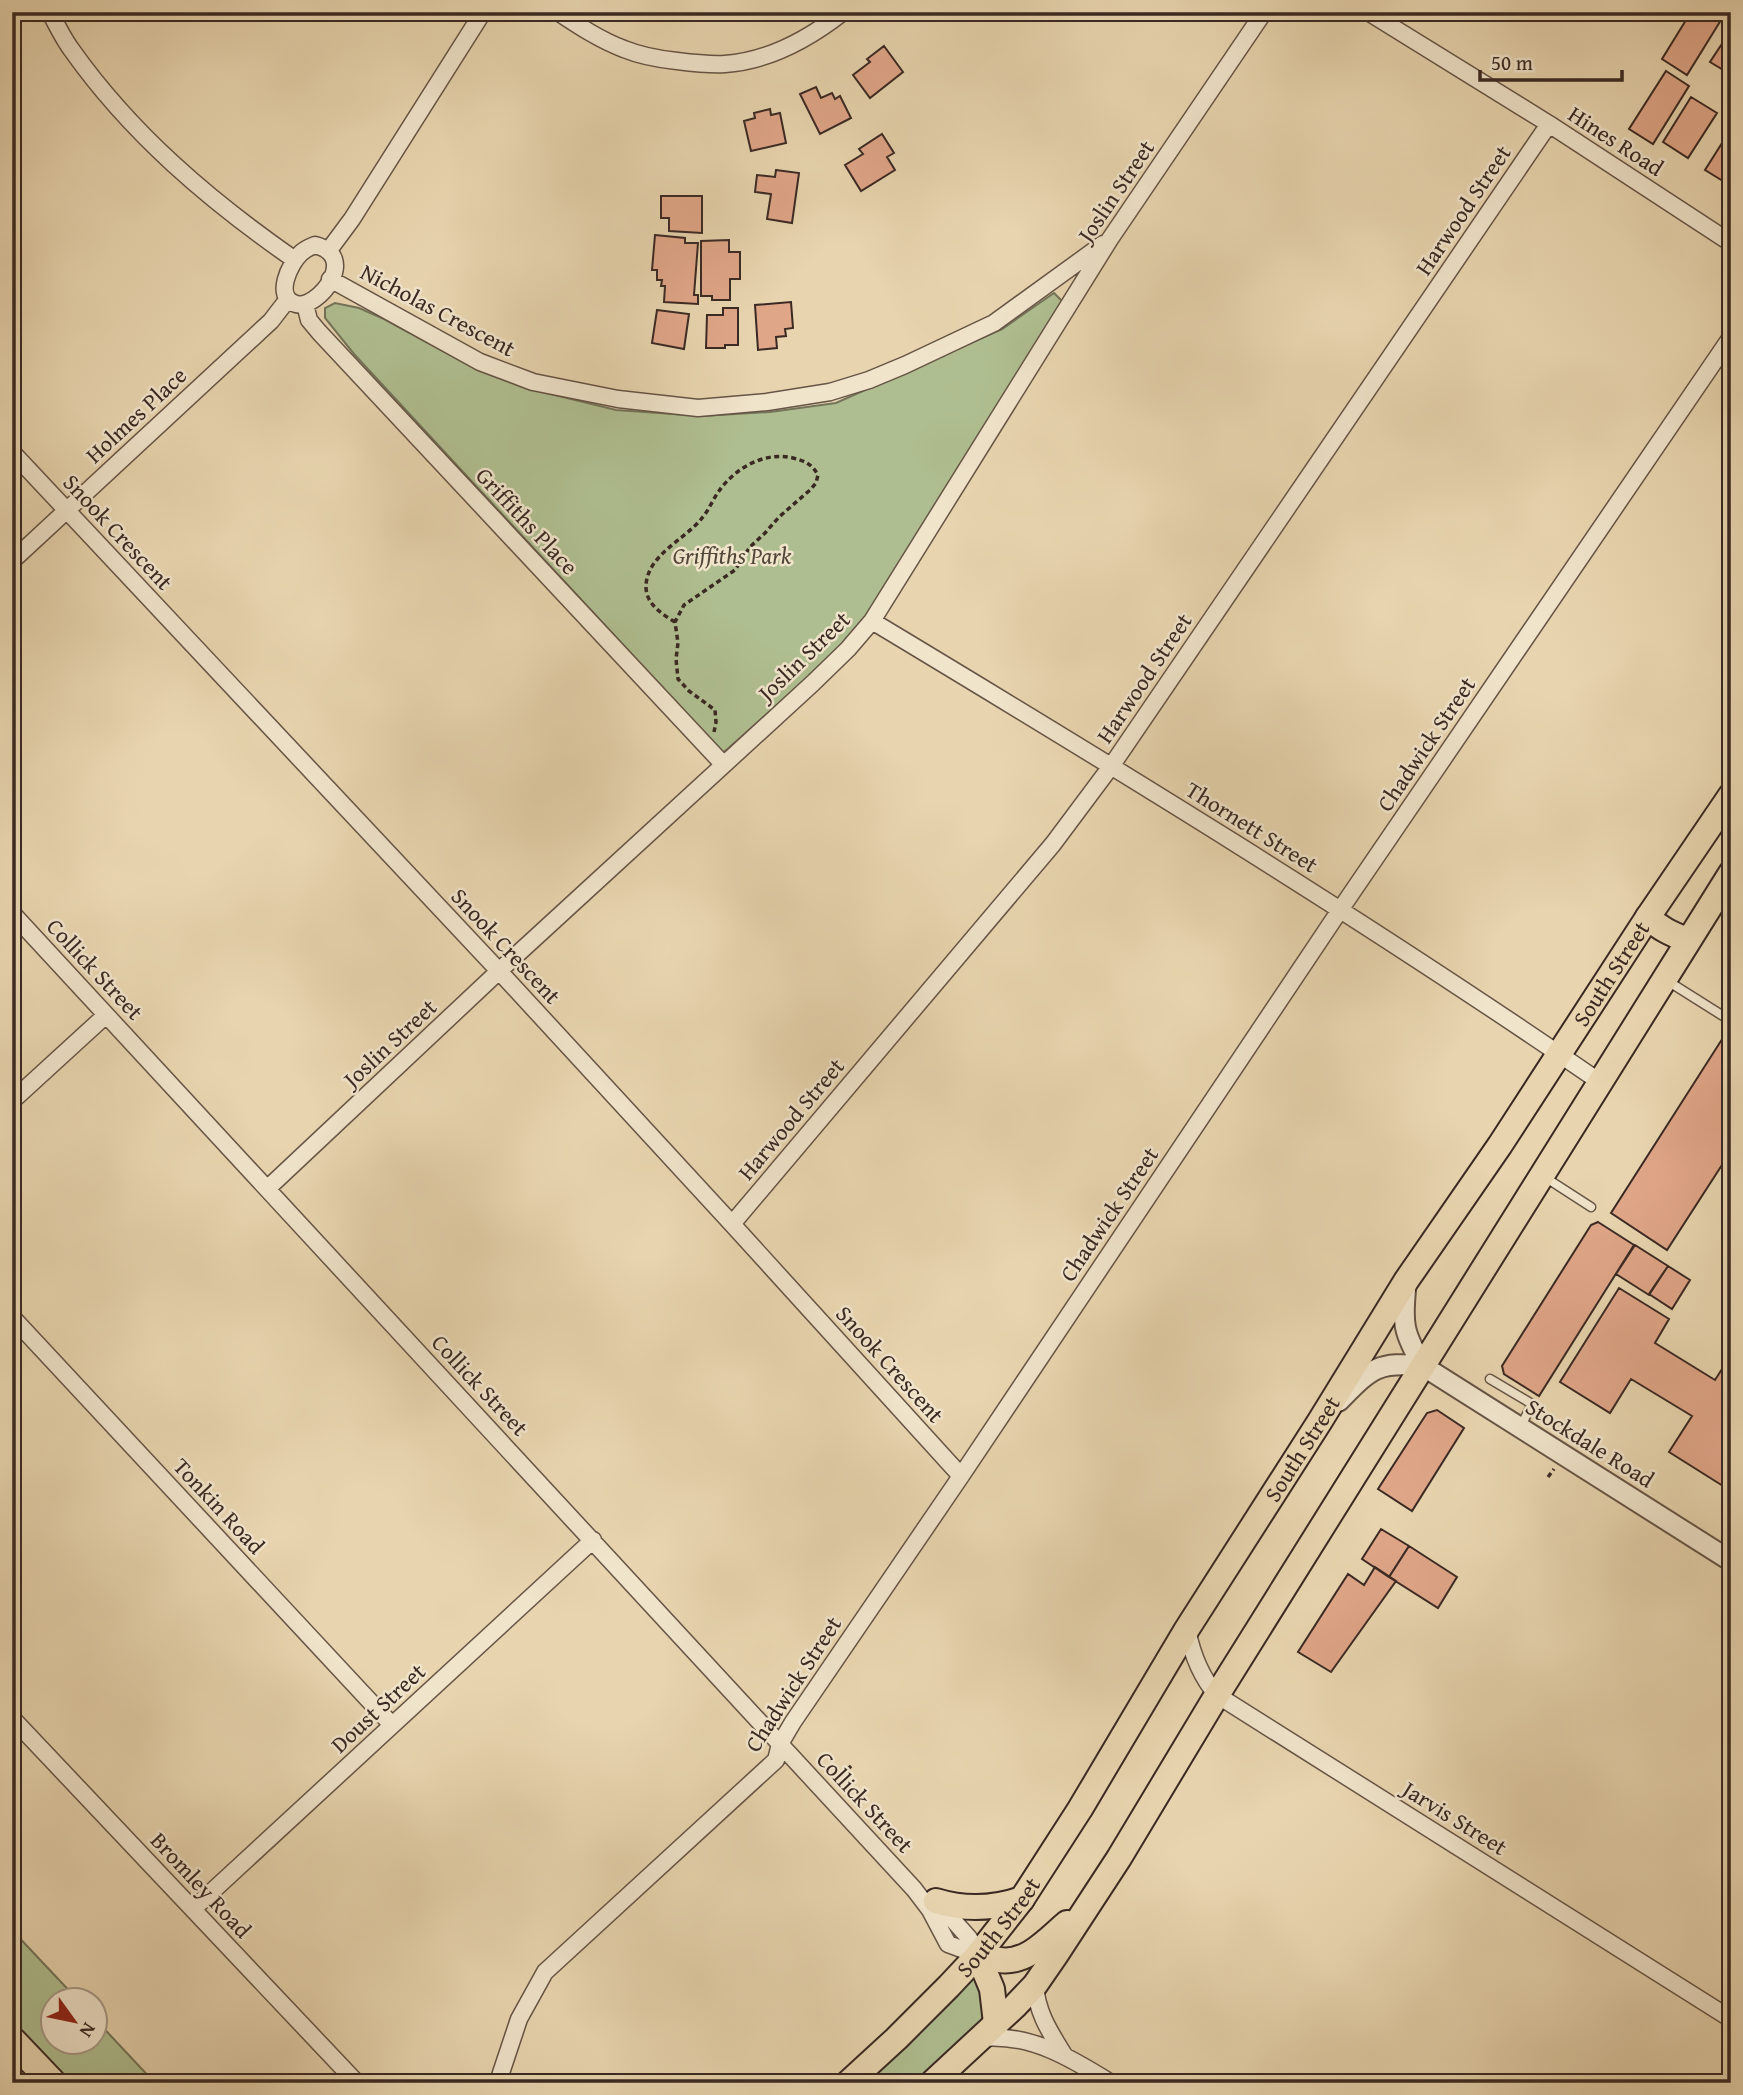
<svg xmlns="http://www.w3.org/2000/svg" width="1743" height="2095" viewBox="0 0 1743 2095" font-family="'Gentium Book Plus',serif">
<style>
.green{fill:#afbe90;stroke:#74745a;stroke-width:2}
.building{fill:#e0a688;stroke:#3a2923;stroke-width:2}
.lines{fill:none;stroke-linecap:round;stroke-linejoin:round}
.service-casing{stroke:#665446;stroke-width:11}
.minor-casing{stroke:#665446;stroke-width:19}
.tertiary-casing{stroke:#665446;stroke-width:23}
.primary-casing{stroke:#3a2923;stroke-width:28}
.trunk-casing{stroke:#3a2923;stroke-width:30}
.path{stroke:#3a2923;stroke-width:3.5;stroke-dasharray:5 3.5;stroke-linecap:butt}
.service{stroke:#f0e4cb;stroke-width:8}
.minor{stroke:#f0e4cb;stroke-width:16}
.tertiary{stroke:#f0e4cb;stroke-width:19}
.primary{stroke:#e8d5af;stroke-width:24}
.trunk{stroke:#e8d5af;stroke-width:26}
.labels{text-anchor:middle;stroke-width:5;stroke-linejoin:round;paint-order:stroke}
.street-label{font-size:23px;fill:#3a2923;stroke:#f0e4cb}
.park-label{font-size:23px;font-style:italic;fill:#514739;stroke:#f0e4cb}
</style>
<rect width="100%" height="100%" fill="#e8d5af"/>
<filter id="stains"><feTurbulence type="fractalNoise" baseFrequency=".00286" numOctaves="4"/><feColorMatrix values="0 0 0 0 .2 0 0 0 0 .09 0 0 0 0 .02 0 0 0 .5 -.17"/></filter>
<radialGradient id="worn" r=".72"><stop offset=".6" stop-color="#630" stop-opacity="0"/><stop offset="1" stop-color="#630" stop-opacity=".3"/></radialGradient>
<path class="green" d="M1054 293 1064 303 868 613 842 647 723 753 354 354 325 318V308L335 303 359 308 384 319 476 369 530 389 616 410 702 416 770 412 836 403 1002 329Z
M12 1930 78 2000H52V2042H94L95 2019 155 2083H70L12 2023Z
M974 1977C984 1988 987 2012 979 2025L915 2083H866Z"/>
<path class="building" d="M1691 12H1709L1721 20 1687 75 1662 59Z
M1731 30V73L1730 74 1710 62Z
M884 46 903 72 870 98 853 75 870 62 867 59Z
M1666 71 1689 86 1653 144 1629 129Z
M816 87 821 98 832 93 835 99 840 96 851 118 820 134 800 94Z
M1691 97 1717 113 1688 158 1663 142Z
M770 109 771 115 780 113 786 143 751 151 744 121 755 118 754 113Z
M1729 132 1731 133V186L1705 170Z
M882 134 894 153 887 157 895 170 861 191 845 165 863 154 859 149Z
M776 170 799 173 792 223 767 219 771 194 755 192 757 175 775 177Z
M661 196H702V233L669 231V218H661Z
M655 235 685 238V243H698L694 295H698V304L664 302 665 286H661L662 280H657V270H652Z
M729 240V252H740V279H730V300H712V296H701V241Z
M791 302 793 328 785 329 786 336 776 337 777 348 758 350 755 305Z
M723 308H738V345H725V348H706L707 315H723Z
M657 310 689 314 684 349 652 343Z
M1726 1033 1731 1036V1151L1667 1250 1611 1213Z
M1598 1222 1634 1245 1539 1396 1504 1374 1502 1366 1591 1225Z
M1635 1245 1668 1266 1649 1295 1616 1274Z
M1668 1266 1690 1280 1672 1309 1649 1294Z
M1619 1288 1669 1319 1655 1343 1715 1380 1722 1369 1731 1374V1491L1669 1452 1692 1416 1631 1379 1610 1413 1560 1382Z
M1437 1410 1464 1428 1412 1511 1378 1489 1427 1413Z
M1381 1529 1409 1546 1389 1577 1362 1559Z
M1409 1546 1457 1577 1438 1608 1389 1577Z
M1375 1567 1396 1581 1331 1672 1298 1652 1348 1574 1364 1585Z"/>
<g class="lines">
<defs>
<path id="service" d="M1666 980 1731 1021
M1543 1176 1591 1207
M1490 1379 1532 1404 1521 1426"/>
<path id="minor" d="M50 12C56 24 63 38 71 49 131 134 210 201 295 260
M558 12C579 26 600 40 624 49 641 56 658 59 677 61 693 63 709 65 725 64 768 61 810 38 843 12
M1368 12 1549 124 1731 243
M315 245C360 256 318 310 296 304 273 298 290 263 301 253 304 250 310 247 315 245Z
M329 250 352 219 483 12
M330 279 480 362 533 382 618 399 698 408 767 402 830 392 869 380 905 365 994 323 1103 244
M305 304 309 320 319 332 723 764
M12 452 499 971 732 1224 961 1476
M12 561 271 321 288 299
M872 621C1118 769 1363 919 1600 1082
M12 913 914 1889 930 1910 948 1944 978 1955
M12 1101 106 1015
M268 1188 499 971 813 683 848 649 872 621 1110 239 1264 12
M732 1224 1053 844 1112 765 1549 124
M12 1317 392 1725
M1187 1629C1192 1654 1200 1676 1217 1695L1731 2019
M12 1718 357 2083
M937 1902 969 1938 978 1955
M193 1909 593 1540
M1035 1985C1037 2013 1050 2032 1064 2055
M981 2038C1030 2033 1071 2058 1111 2083
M496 2083 500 2076 519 2019 545 1972 776 1760 780 1744 793 1722 961 1476 1340 910 1731 337"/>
<path id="tertiary" d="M1406 1285C1402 1323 1403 1333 1423 1366
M1339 1401C1371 1369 1377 1361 1423 1366L1731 1561"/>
<g id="primary">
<path d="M1648 917C1660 929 1672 934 1687 940"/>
<path d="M936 1901C965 1910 993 1909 1022 1899"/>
<path d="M978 1955C985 1957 993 1959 1000 1960 1027 1964 1048 1939 1067 1923"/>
<path d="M978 1955 992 1989 996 2023"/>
<path id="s1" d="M848 2083 896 2039 949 1986 978 1955 1022 1899 1080 1809 1187 1629 1320 1421 1406 1281 1500 1145 1648 917 1731 795"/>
<path d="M932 2083 1015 2006 1035 1985 1055 1956 1119 1858 1217 1695 1731 873"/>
</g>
<path id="trunk" d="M12 2040 53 2083"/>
</defs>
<use href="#service" class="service-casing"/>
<use href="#minor" class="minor-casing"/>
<use href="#tertiary" class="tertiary-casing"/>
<use href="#primary" class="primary-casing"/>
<use href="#trunk" class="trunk-casing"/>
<path class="path" d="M675 622C662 614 646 604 646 587 646 555 685 540 702 518 709 510 713 499 719 491 735 468 765 451 793 458 805 461 812 464 818 475L816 483 810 490 779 517 765 533 750 547 735 570 684 605 675 622 678 643 676 659 678 679 689 691 715 710 716 722 714 732
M1548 1477 1554 1469
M851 1766 840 1777 854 1791"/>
<use href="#service" class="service"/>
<use href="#minor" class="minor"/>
<use href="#tertiary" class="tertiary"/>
<use href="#primary" class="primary"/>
<use href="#trunk" class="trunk"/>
</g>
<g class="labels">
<g class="street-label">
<text transform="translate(1616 141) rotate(33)" y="8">Hines Road</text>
<text transform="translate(1116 191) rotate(-56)" y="8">Joslin Street</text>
<text transform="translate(1463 210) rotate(-56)" y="8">Harwood Street</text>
<text transform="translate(438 310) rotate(28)" y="8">Nicholas Crescent</text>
<text transform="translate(136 415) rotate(-43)" y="8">Holmes Place</text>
<text transform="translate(527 521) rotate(47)" y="8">Griffiths Place</text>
<text transform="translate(118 532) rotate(47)" y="8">Snook Crescent</text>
<text transform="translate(804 656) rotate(-44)" y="8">Joslin Street</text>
<text transform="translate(1144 678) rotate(-56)" y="8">Harwood Street</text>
<text transform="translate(1426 744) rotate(-56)" y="8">Chadwick Street</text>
<text transform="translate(1252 827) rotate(32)" y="8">Thornett Street</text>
<text transform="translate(506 946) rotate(47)" y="8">Snook Crescent</text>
<text transform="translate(95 969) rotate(47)" y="8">Collick Street</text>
<text dy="8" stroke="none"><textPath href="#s1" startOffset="1351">South Street</textPath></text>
<text transform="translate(390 1043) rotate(-43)" y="8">Joslin Street</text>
<text transform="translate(791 1119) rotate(-50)" y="8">Harwood Street</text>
<text transform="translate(1109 1214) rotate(-56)" y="8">Chadwick Street</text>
<text transform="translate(890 1364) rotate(48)" y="8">Snook Crescent</text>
<text transform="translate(480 1385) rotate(47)" y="8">Collick Street</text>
<text transform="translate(1590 1443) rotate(32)" y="8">Stockdale Road</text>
<text dy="8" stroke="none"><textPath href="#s1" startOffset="784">South Street</textPath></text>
<text transform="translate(219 1506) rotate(47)" y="8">Tonkin Road</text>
<text transform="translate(793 1684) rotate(-57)" y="8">Chadwick Street</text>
<text transform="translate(378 1708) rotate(-43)" y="8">Doust Street</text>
<text transform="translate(865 1802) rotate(47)" y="8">Collick Street</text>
<text transform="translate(1455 1818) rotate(32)" y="8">Jarvis Street</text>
<text transform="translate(201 1885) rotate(47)" y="8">Bromley Road</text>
<text dy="8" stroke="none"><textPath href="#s1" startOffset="217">South Street</textPath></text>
</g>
<g class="park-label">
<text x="732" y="564">Griffiths Park</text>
</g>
</g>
<rect width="1743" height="2095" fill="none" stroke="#e8d5af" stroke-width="42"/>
<rect x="14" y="14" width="1715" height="2067" fill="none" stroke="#3a2923" stroke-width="3.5"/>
<rect x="21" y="21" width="1701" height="2053" fill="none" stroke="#3a2923" stroke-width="2"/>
<g transform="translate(74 2021) rotate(123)"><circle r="33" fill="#f0e4cb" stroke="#a79988" stroke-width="2"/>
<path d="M0-5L12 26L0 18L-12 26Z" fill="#8f2418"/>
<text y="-10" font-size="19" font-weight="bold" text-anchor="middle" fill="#3a2923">N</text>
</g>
<path d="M1480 70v10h142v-10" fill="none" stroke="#3a2923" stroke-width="3.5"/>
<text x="1491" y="70" font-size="21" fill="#3a2923" stroke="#f0e4cb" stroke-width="5" paint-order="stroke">50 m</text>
<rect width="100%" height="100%" filter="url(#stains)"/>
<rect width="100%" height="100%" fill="url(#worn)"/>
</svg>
